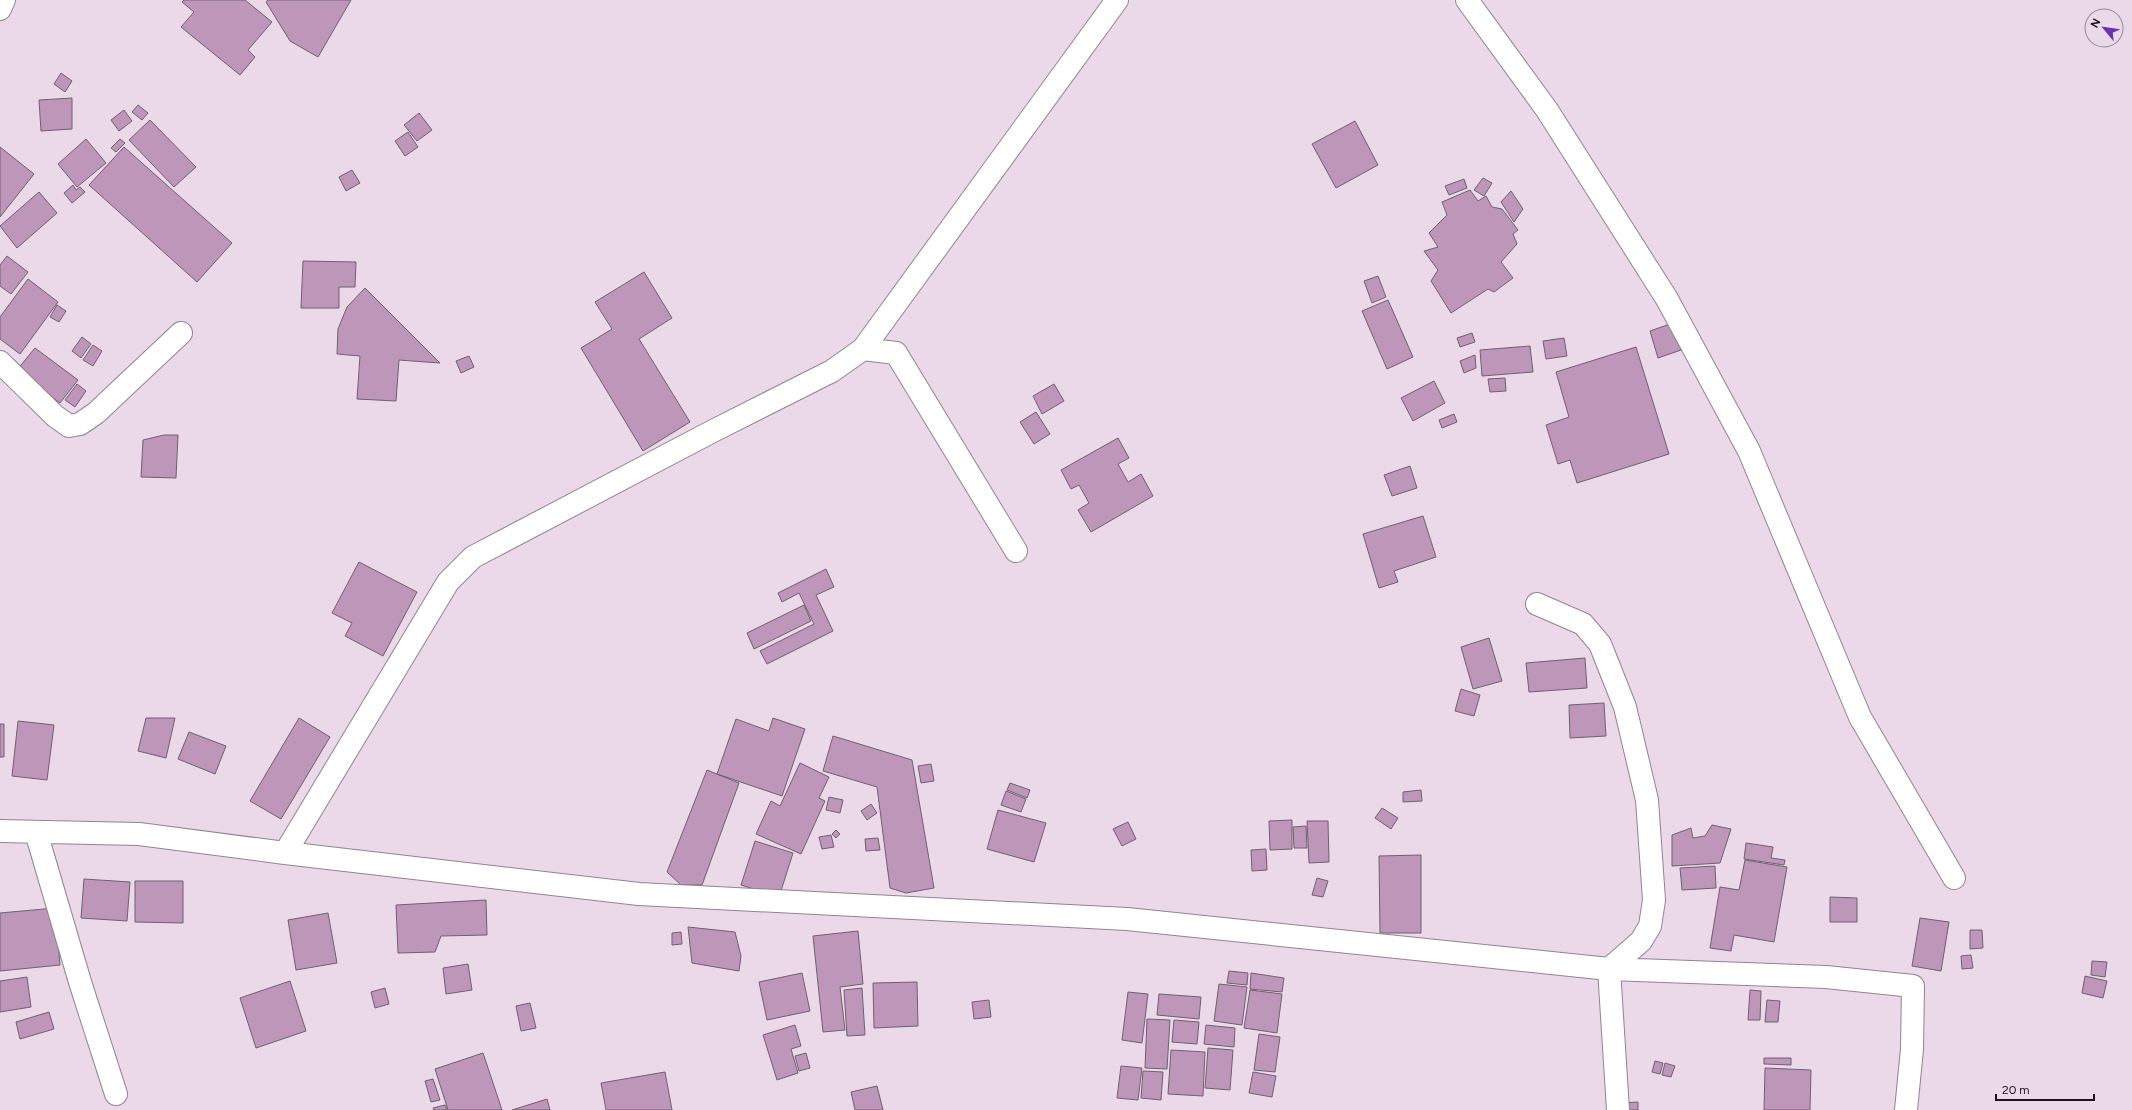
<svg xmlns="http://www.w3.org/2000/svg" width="2132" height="1110" viewBox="0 0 2132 1110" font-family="Figtree,sans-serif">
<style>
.building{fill:#be96ba;stroke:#6f606e}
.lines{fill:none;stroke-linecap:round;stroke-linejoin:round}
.minor-casing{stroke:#938391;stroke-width:24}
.minor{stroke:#fff;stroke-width:22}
</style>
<rect width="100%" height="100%" fill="#ebd9e9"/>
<path class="building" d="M184 0H245L272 22 248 50 255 57 240 75 181 27 194 12 182 2Z
M268 0H351L318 57 290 41 266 2Z
M61 73 72 81 65 92 54 84Z
M72 98V129L41 131 39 100Z
M138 105 148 113 142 120 132 112Z
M124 110 132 121 119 131 111 120Z
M419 113 432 130 417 141 404 125Z
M150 120 196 167 174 187 129 140Z
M1355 121 1378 165 1336 188 1312 144Z
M408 132 418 147 405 156 395 141Z
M86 139 106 163 77 187 58 164Z
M120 139 125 143 116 152 111 148Z
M0 147 34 174 0 217Z
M124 147 232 243 197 282 89 185Z
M352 170 360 183 346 191 339 177Z
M1483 178 1492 183 1484 196 1474 190Z
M1464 179 1467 188 1449 195 1445 186Z
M73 185 76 190 80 187 85 192 72 203 64 193Z
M1470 190 1478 201 1486 196 1492 207 1502 209 1518 230 1513 234 1517 244 1501 262 1513 278 1494 292 1488 289 1451 313 1431 281 1438 270 1424 251 1438 247 1429 233 1447 215 1442 202Z
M1511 191 1523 209 1514 222 1501 202Z
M39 192 57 213 17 248 0 226Z
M7 256 28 272 11 294 0 286V265Z
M303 261 356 262 355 287H339V308H301Z
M644 272 672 318 639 339 690 422 643 451 581 348 612 329 595 302Z
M1378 276 1386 297 1372 303 1364 281Z
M28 279 58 302 20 354 0 339V317Z
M365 288 440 363 399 360 396 401 357 399 360 356 337 354 338 329 347 307Z
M1388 300 1413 357 1387 369 1362 311Z
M57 305 66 311 59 322 50 317Z
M1673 323 1681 350 1658 358 1650 331Z
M1472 333 1475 342 1460 347 1457 338Z
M82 337 91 344 81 358 72 351Z
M1564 338 1567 356 1546 359 1543 341Z
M93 345 102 351 93 366 83 360Z
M1530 346 1533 372 1482 376 1480 350Z
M1636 347 1669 454 1577 483 1570 460 1558 464 1546 425 1569 417 1556 372Z
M35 348 78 380 60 403 16 371Z
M1475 355 1476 368 1464 373 1460 361Z
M469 356 474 367 461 373 456 361Z
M1505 378 1506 391 1490 392 1488 379Z
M1434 381 1445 403 1413 421 1401 398Z
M77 384 86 391 75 407 65 400Z
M1054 384 1064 401 1042 414 1033 396Z
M1036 412 1050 434 1034 444 1020 422Z
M1454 414 1457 422 1442 428 1439 420Z
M164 435H178L176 478 141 477 143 440Z
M1118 438 1129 458 1118 464 1128 482 1141 474 1153 496 1091 532 1078 510 1089 503 1079 485 1071 489 1061 470Z
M1410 466 1417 488 1392 496 1384 475Z
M1423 516 1436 557 1394 571 1398 582 1379 588 1363 534Z
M359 562 417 592 383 656 345 636 352 623 332 613Z
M826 569 834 587 816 595 833 631 767 664 760 651 814 624 799 593 782 602 778 593Z
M804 605 811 621 754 649 747 633Z
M1489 638 1502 681 1473 689 1461 647Z
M1585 658 1587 688 1529 692 1526 663Z
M1461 689 1480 695 1474 716 1455 711Z
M1604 703 1606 736 1570 738 1569 705Z
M146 718H175L166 758 138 751Z
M299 718 330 737 281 819 250 801Z
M773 718 805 729 782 796 717 774 736 719 769 731Z
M18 721 54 725 47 780 12 776Z
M0 724H4V757H0Z
M189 732 226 746 215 774 178 759Z
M833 736 912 760 934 888 906 893 890 888 877 787 823 771Z
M800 763 829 777 819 798 825 801 801 854 756 834 771 801 780 806Z
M931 764 934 781 921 783 918 766Z
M707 770 739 783 702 885H681L667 872Z
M1010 783 1030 790 1027 798 1007 790Z
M1421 790 1422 801 1403 802V792Z
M1006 791 1026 799 1021 812 1001 805Z
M829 797 843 800 840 813 826 810Z
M871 804 877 813 867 820 861 811Z
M1382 808 1398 818 1391 829 1375 818Z
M998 810 1046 823 1034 862 987 849Z
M1292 820V849L1270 850 1269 821Z
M1307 821H1328L1329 862 1309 863Z
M1128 822 1136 839 1122 846 1113 829Z
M1712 825 1731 829 1720 863 1672 866V835L1691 828 1693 838 1705 836Z
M1306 826 1307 848H1294L1293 827Z
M836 830 840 834 836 838 832 834Z
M831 835 834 847 822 849 819 837Z
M878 838 880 850 866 851 865 839Z
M755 841 793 853 779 897 741 885Z
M1746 843 1773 847 1771 858 1785 860 1784 865 1744 859Z
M1266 849 1267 870 1252 871 1251 850Z
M1421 855V933H1380L1379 856Z
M1745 860 1787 867 1774 942 1734 935 1731 951 1710 948 1720 887 1739 890Z
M1715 866 1716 888 1682 890 1680 868Z
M1317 878 1328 881 1323 897 1312 895Z
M84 879 130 882 127 921 81 918Z
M135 881H183V923L135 922Z
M1830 897 1857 898V922H1830Z
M486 900 487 935 441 936 435 952 398 953 396 905Z
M55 908 60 965 0 971V913Z
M328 913 337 963 296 970 288 920Z
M1920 918 1949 922 1941 971 1912 966Z
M688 927 735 932 741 956 739 971 692 963Z
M1970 930H1982L1983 948 1970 949Z
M858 931 863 984 840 987 845 1030 823 1032 813 936Z
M681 932 682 944 672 945V933Z
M1971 955 1973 968 1962 969 1961 956Z
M2092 961 2107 962 2105 977 2091 975Z
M468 964 472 990 446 994 443 968Z
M1229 971 1248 973 1247 985 1227 983Z
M802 973 810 1011 767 1020 759 982Z
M1251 973 1284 978 1282 992 1250 989Z
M2085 976 2107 981 2103 998 2082 993Z
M27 977 31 1007 0 1012V981Z
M290 981 306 1031 256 1048 240 998Z
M917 982 918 1026 874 1028 873 983Z
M1219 984 1247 987 1242 1025 1214 1021Z
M385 988 389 1004 375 1008 371 992Z
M862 988 865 1035 847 1036 844 990Z
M1250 990 1282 994 1277 1033 1244 1028Z
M1750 990 1761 991 1760 1020H1748Z
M1128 992 1148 994 1142 1043 1122 1040Z
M1159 994 1201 997 1199 1019 1157 1015Z
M989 1000 991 1017 974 1019 972 1002Z
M1767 1000 1780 1001 1778 1022H1765Z
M530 1003 536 1028 521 1031 516 1006Z
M49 1012 54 1029 20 1039 16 1022Z
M1147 1019 1170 1020 1167 1069 1145 1068Z
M1174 1020 1199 1022 1197 1044 1172 1042Z
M795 1025 801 1046 791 1049 798 1073 777 1080 763 1035Z
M1206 1025 1235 1028 1234 1047 1204 1044Z
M1259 1034 1280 1037 1275 1072 1254 1070Z
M1208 1048 1233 1050 1230 1090 1205 1088Z
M1171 1050 1205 1052 1203 1096 1168 1094Z
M483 1053 502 1110H448L435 1069Z
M806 1053 810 1068 799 1071 795 1056Z
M1764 1058H1791V1065L1764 1064Z
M1655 1061 1663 1063 1660 1074 1652 1072Z
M1665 1063 1675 1066 1671 1077 1662 1075Z
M1121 1066 1142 1068 1138 1100 1117 1098Z
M1765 1068 1811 1070 1810 1110H1764Z
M1143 1071 1163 1072 1161 1100 1141 1098Z
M665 1072 672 1110H606L601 1083Z
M1253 1072 1276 1076 1272 1097 1249 1093Z
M433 1079 440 1100 431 1102 425 1081Z
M877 1086 883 1110H855L851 1092Z
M547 1099 550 1110H512Z
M1638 1102V1110H1622V1103Z
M445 1105 447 1110H434L433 1108Z"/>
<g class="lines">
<defs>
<path id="minor" d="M1467 0 1547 110 1667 299 1749 451 1860 717 1954 878
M0 9 4 0
M863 349 896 353 1016 551
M0 362 55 416 69 426 80 424 96 413 181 333
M1537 604 1583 624 1600 644 1625 707 1647 800 1654 900 1650 926 1641 941 1609 969 1618 1110
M0 831 139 834 285 853 639 894 1127 919 1609 969 1826 977 1913 986 1912 1049 1906 1110
M36 832 80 982 116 1094
M285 853 448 582 473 557 713 431 832 371 863 349 1117 0"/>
</defs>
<use href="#minor" class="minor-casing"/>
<use href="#minor" class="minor"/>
</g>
<g transform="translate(2104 28) rotate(299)"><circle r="19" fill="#ebd9e9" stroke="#988b97"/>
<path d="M0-3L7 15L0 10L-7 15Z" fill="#6436ae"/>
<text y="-6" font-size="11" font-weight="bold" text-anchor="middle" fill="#1b151b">N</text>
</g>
<path d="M1996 1094v6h98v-6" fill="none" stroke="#1b151b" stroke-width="2"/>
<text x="2002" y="1094" font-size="12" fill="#1b151b" stroke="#ebd9e9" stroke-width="3" paint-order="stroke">20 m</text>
</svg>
